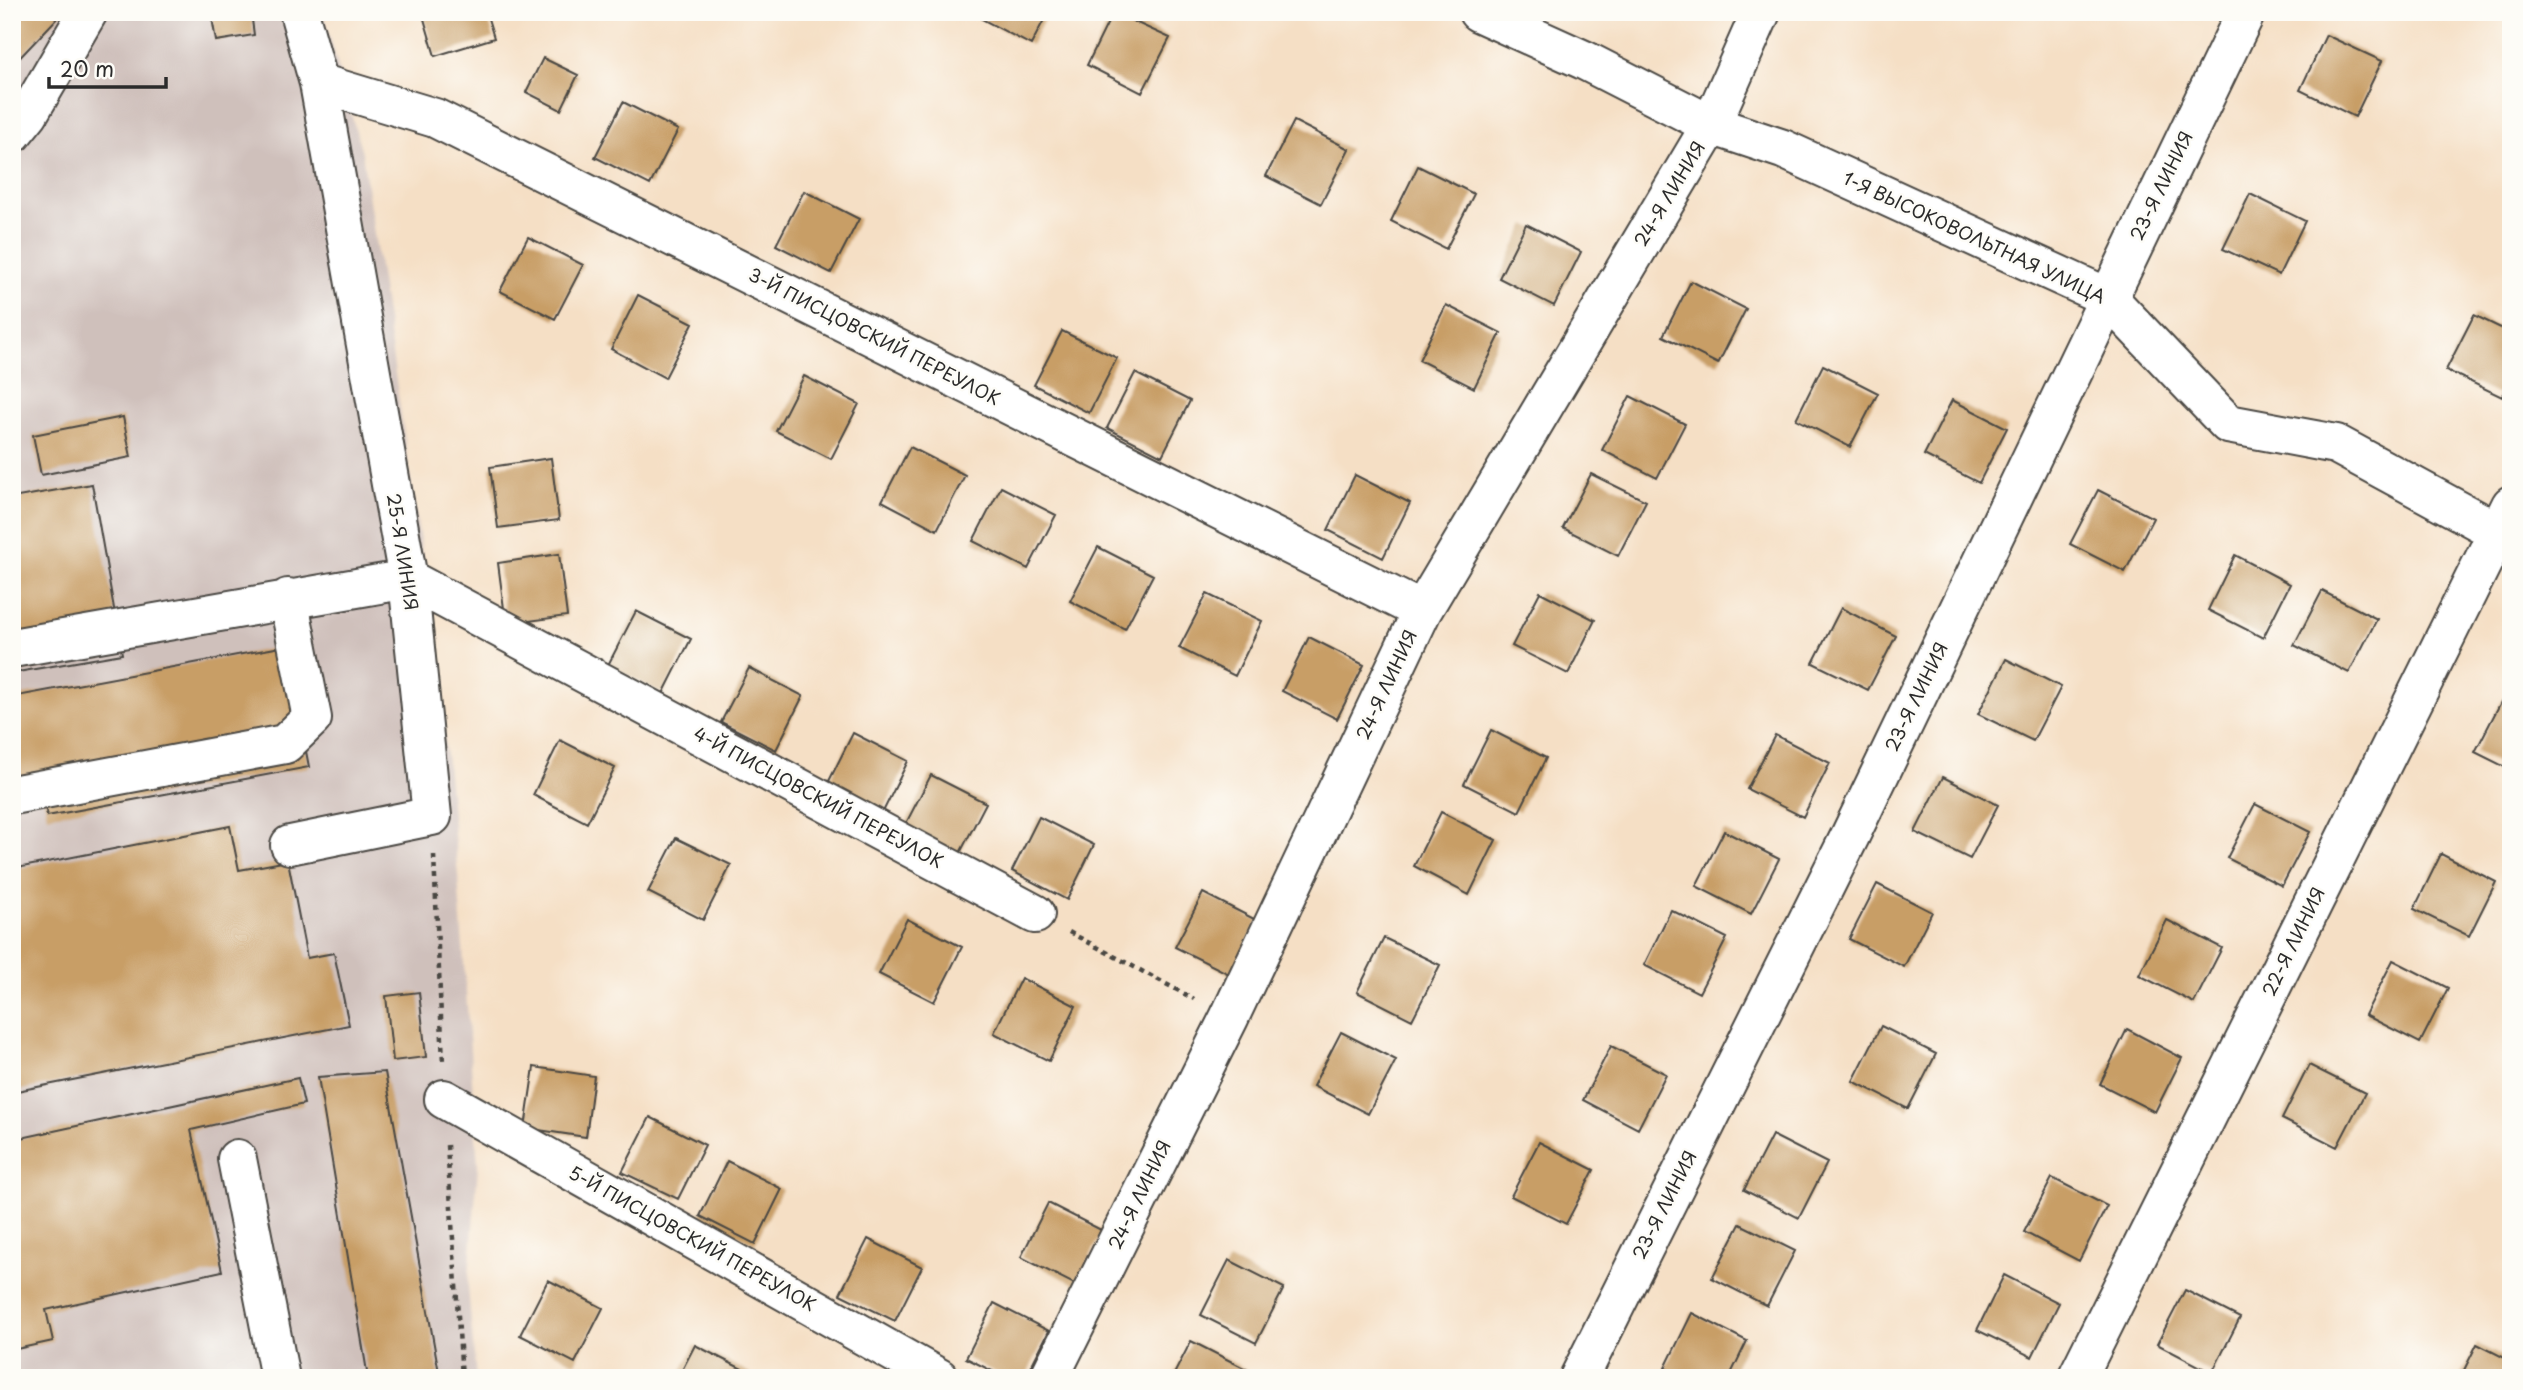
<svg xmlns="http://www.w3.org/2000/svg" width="2523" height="1390" viewBox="0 0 2523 1390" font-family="'Playpen Sans',sans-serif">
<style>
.industrial{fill:#cfc0bb}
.building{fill:#c89e66}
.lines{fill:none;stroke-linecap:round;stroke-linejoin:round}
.minor-casing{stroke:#494642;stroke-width:42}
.path{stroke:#494642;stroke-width:4.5;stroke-dasharray:5 5;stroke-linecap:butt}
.minor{stroke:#fff;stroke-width:38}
.labels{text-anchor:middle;stroke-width:5;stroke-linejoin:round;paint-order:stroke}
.street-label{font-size:18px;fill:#2b2b2b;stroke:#fdfcf7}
</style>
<rect width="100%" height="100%" fill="#fdfcf7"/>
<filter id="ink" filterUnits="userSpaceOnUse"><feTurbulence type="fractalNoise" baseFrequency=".0143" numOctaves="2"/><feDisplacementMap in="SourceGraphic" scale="14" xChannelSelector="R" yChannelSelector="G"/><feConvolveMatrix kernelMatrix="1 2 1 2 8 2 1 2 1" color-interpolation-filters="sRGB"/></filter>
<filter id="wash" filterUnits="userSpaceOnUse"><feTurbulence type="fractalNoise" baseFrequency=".00686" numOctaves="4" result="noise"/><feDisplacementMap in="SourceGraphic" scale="28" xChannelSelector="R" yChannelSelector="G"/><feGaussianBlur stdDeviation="1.57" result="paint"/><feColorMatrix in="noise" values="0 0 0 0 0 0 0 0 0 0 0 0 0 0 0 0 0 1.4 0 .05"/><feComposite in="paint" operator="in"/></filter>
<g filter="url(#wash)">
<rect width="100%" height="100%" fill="#f5dfc5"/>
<path class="industrial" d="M12 12H323L362 153 435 642 458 876 478 1166 468 1287 476 1378H12Z"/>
<g id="blocks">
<path class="building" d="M12 12H63L12 66Z
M211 12H251L254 35 216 41Z
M422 12H486L494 38 435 56Z
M979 12H1048L1031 45 976 16Z
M1113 12 1170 38 1142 93 1087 65Z
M2326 35 2382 61 2355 117 2300 90Z
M543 58 578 75 561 110 526 92Z
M623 102 678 130 650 185 595 157Z
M1294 121 1349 149 1321 204 1266 176Z
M1418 166 1474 194 1446 249 1391 221Z
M804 191 859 219 831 273 776 245Z
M2250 194 2305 221 2279 275 2223 249Z
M1526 224 1581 252 1554 306 1499 278Z
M528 237 583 265 555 319 500 291Z
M1691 281 1746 309 1718 364 1663 336Z
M638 295 693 323 665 378 611 349Z
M1446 305 1501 333 1474 388 1419 360Z
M2474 315 2511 333V379L2502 397 2446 370Z
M1062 331 1117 358 1089 413 1034 385Z
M1823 365 1878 393 1850 447 1796 419Z
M1135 373 1190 401 1162 456 1107 428Z
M804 376 859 404 831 459 776 431Z
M1630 396 1685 424 1657 478 1602 450Z
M1952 400 2007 428 1979 483 1924 455Z
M123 417 131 457 41 475 33 435Z
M910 447 965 475 937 530 882 501Z
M551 458 559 520 498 528 490 467Z
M1591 474 1646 501 1618 556 1563 528Z
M1355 475 1410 503 1383 558 1328 530Z
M92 484 122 654 12 673V498Z
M1001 487 1056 515 1028 569 973 541Z
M2098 490 2153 518 2125 572 2070 544Z
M1098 547 1153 575 1125 629 1070 601Z
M559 554 567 616 506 624 498 563Z
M2235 555 2290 584 2263 638 2208 610Z
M2322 591 2377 619 2349 673 2294 645Z
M1540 592 1595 620 1568 674 1512 646Z
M1207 594 1262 621 1235 676 1179 648Z
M1841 608 1896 636 1868 690 1813 663Z
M636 611 691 639 663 694 608 665Z
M1309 637 1364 665 1337 719 1282 691Z
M286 646 309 767 47 816 43 795 12 801V697Z
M2006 659 2061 687 2033 741 1978 714Z
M749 668 803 696 776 750 721 722Z
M2503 698 2511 702V770L2475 752Z
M1491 730 1546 758 1519 812 1464 784Z
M853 733 908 761 881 816 826 787Z
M1775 735 1830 763 1803 817 1747 789Z
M560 740 615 768 587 823 533 795Z
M931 775 986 803 958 857 903 829Z
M1943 777 1998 805 1970 859 1915 832Z
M2255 804 2310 832 2282 886 2227 858Z
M1441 812 1496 840 1469 895 1414 866Z
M1039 817 1094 845 1067 900 1012 871Z
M230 826 239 870 288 861 307 958 334 953 349 1025 12 1092V869Z
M1724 831 1779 859 1751 914 1696 886Z
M676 838 731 865 703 920 648 892Z
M2441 854 2496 882 2469 936 2414 909Z
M1877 884 1932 912 1904 967 1849 939Z
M1203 893 1258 921 1231 975 1175 947Z
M1671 910 1727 938 1699 993 1644 965Z
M907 919 962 947 934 1002 879 974Z
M2167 920 2222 948 2194 1003 2139 975Z
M1384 938 1440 965 1412 1020 1357 992Z
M2393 960 2448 988 2420 1043 2365 1015Z
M1021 978 1076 1006 1049 1061 994 1033Z
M419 992 426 1057 393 1061 386 996Z
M1881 1026 1936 1054 1908 1109 1853 1081Z
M2127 1029 2182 1058 2155 1112 2100 1084Z
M1341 1032 1396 1060 1368 1114 1313 1086Z
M1611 1046 1666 1074 1638 1129 1583 1100Z
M2309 1065 2365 1093 2337 1147 2282 1119Z
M534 1067 594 1076 586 1137 525 1128Z
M385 1072 440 1378H368L318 1077Z
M298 1078 304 1104 191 1130 222 1271 46 1310 53 1341 12 1350V1140Z
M650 1117 705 1145 678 1199 622 1172Z
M1772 1135 1827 1163 1799 1218 1744 1190Z
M1539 1142 1594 1170 1566 1224 1511 1196Z
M727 1161 782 1189 755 1244 700 1216Z
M2052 1178 2107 1206 2079 1261 2024 1232Z
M1048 1203 1103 1231 1076 1285 1021 1257Z
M1740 1224 1795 1251 1767 1306 1712 1278Z
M868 1239 922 1267 895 1321 840 1294Z
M1229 1260 1284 1288 1256 1343 1201 1315Z
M2004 1275 2059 1303 2032 1357 1977 1330Z
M548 1280 603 1308 575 1363 520 1335Z
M2185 1290 2240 1318 2212 1373 2157 1344Z
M994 1303 1049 1331 1025 1378H1006L966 1358Z
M1692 1313 1747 1341 1729 1378H1684L1665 1368Z
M1191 1341 1246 1369 1241 1378H1172Z
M2477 1344 2511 1361V1378H2460Z
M695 1345 750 1373 747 1378H678Z"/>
</g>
</g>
<g filter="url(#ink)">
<use href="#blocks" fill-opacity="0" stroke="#494642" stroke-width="2"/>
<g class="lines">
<defs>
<path id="minor" d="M1478 12 1584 60 1711 125 1783 149 2107 297 2228 424 2336 444 2511 539
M319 83 435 118 1422 611
M12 134 29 113 88 12
M12 648 408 579 1035 914
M12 795 285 744 312 718 288 598
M290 845 432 816 408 579 319 83 299 12
M444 1099 939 1378
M237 1159 280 1378
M1049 1378 1229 1018 1422 611 1711 125 1761 12
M1579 1378 1850 836 2246 12
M2077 1378 2511 505"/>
</defs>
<use href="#minor" class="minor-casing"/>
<path class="path" d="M434 855 443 1063
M1069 932 1194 999
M447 1145 462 1378"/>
<use href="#minor" class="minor"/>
</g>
</g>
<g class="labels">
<g class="street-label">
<text transform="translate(2162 186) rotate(-64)" y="6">23-Я ЛИНИЯ</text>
<text transform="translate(1670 194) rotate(-59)" y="6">24-Я ЛИНИЯ</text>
<text transform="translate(1974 238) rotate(25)" y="6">1-Я ВЫСОКОВОЛЬТНАЯ УЛИЦА</text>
<text transform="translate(874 337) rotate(27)" y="6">3-Й ПИСЦОВСКИЙ ПЕРЕУЛОК</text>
<text transform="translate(402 552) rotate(81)" y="6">25-Я ЛИНИЯ</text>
<text transform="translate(1387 685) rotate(-65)" y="6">24-Я ЛИНИЯ</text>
<text transform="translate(1917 697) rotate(-64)" y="6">23-Я ЛИНИЯ</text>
<text transform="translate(818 798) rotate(28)" y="6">4-Й ПИСЦОВСКИЙ ПЕРЕУЛОК</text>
<text transform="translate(2294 942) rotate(-64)" y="6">22-Я ЛИНИЯ</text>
<text transform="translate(1140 1195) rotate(-64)" y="6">24-Я ЛИНИЯ</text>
<text transform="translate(1665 1205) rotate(-63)" y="6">23-Я ЛИНИЯ</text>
<text transform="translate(692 1239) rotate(29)" y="6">5-Й ПИСЦОВСКИЙ ПЕРЕУЛОК</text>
</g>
</g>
<rect width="2523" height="1390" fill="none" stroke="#fdfcf7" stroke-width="42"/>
<path d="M49 77v10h117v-10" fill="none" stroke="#2b2b2b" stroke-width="3.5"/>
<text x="60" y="77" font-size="21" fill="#2b2b2b" stroke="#fdfcf7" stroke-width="5" paint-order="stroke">20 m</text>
</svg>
